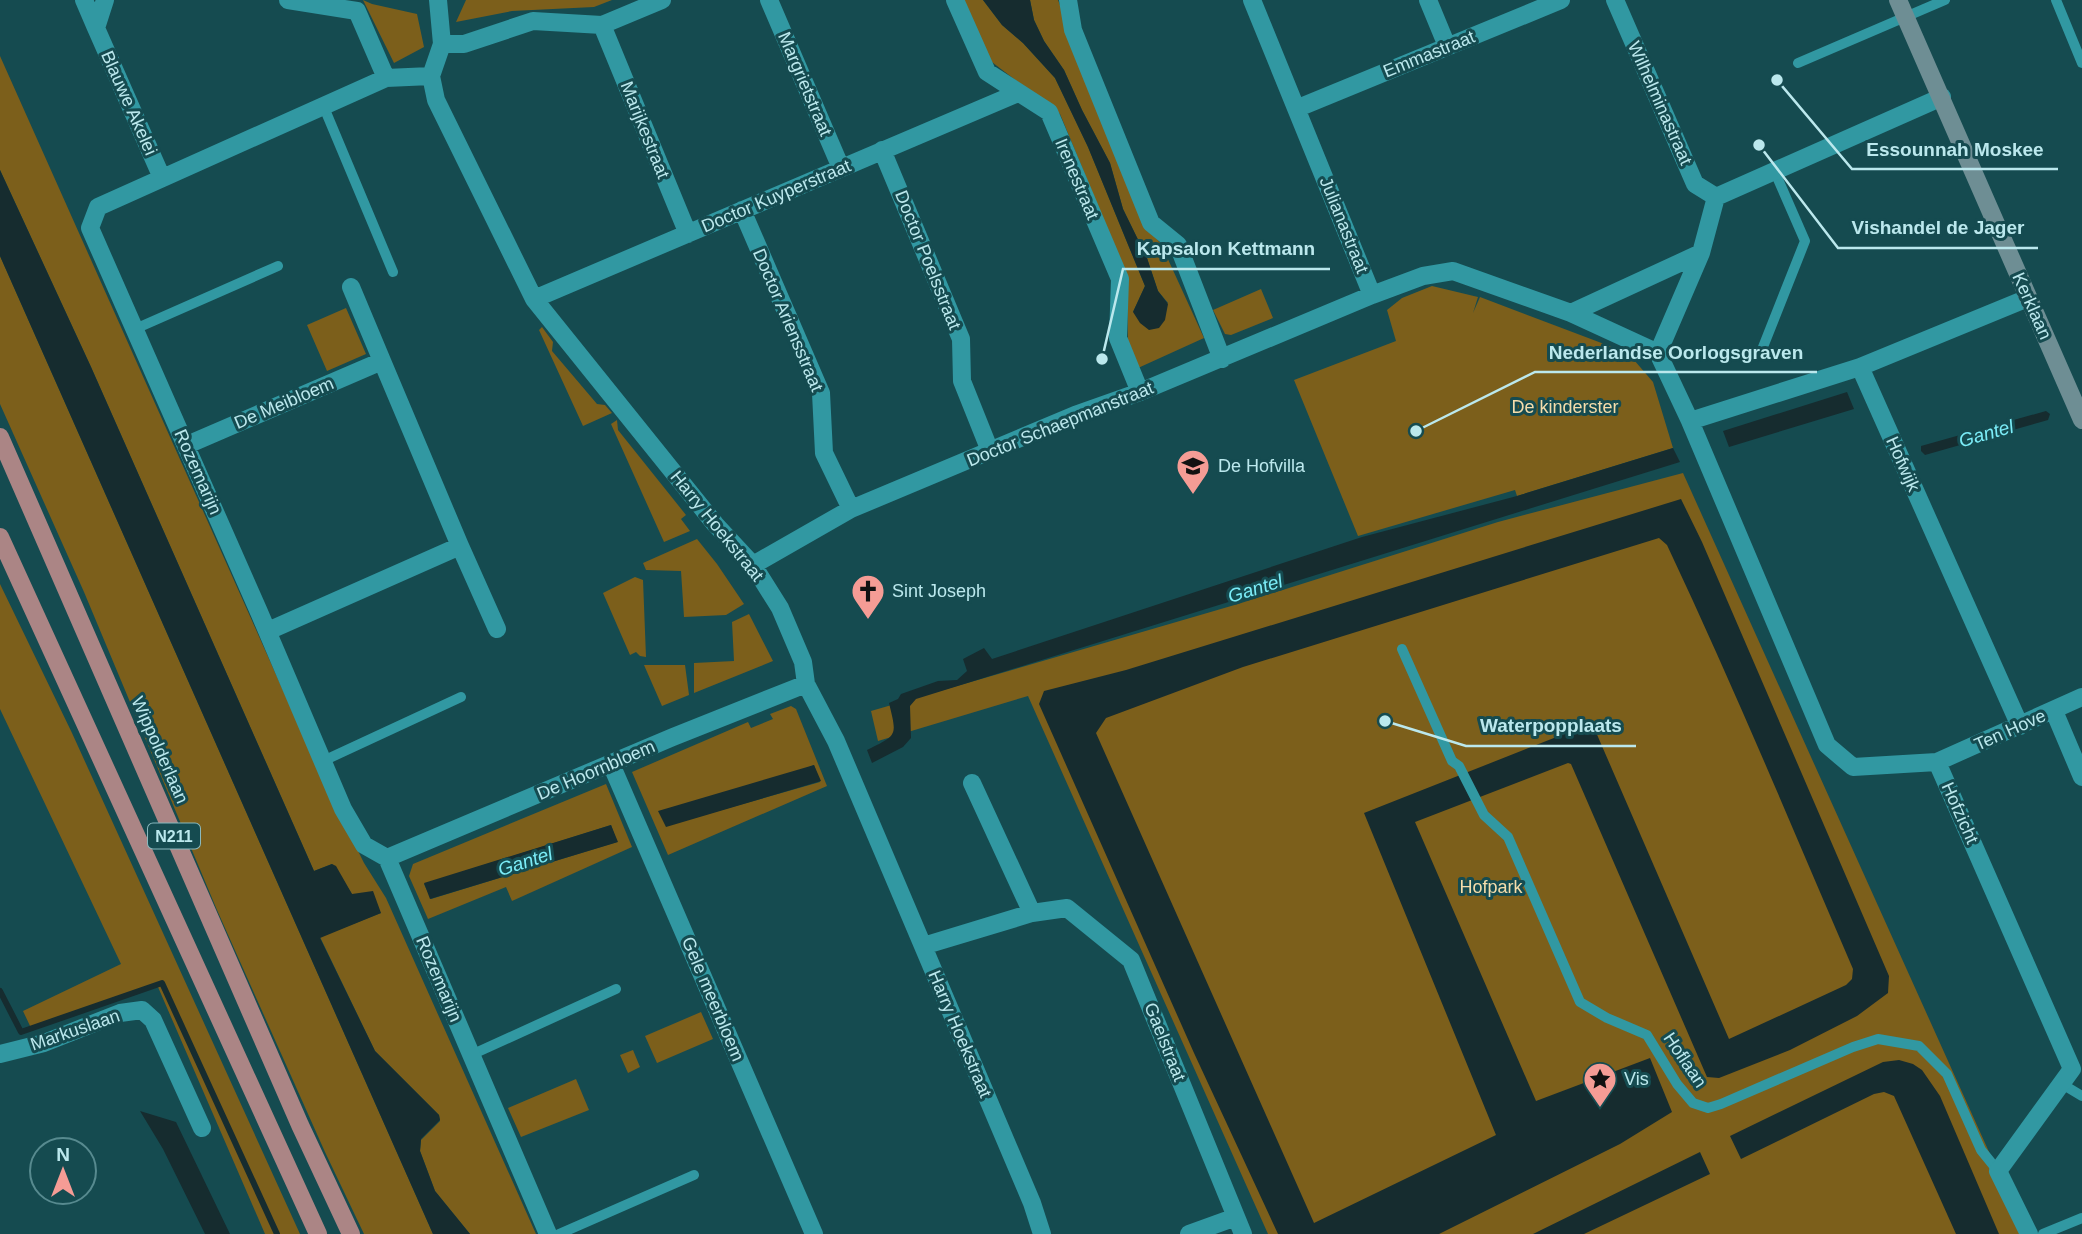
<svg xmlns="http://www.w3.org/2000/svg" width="2082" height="1234" viewBox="0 0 2082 1234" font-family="Helvetica,sans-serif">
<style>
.green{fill:#7c5f1b;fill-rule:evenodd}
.water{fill:#162c2f;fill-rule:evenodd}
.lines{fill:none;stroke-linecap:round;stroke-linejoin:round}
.stream{stroke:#162c2f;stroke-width:6}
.lane{stroke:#3198a2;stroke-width:10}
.street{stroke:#3198a2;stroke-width:18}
.secondary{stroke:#6e8e94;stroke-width:18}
.primary{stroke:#ab8585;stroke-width:18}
.labels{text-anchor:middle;stroke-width:6;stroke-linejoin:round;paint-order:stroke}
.shield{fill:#154b50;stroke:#89b9be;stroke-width:2}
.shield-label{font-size:16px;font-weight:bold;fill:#bbe8ed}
.street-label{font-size:18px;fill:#bbe8ed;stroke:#154b50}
.park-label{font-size:18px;fill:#f5ddab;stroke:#154b50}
.poi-label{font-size:18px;fill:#bbe8ed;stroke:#154b50;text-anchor:start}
.water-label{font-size:19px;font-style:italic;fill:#7becf7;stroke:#154b50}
.leader{fill:none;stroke:#bbe8ed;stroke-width:2.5}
.callout-dot{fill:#bbe8ed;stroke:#154b50;stroke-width:2.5}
.callout-label{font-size:19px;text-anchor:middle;font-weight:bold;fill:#bbe8ed;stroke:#154b50;stroke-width:6;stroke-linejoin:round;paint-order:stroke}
</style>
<rect width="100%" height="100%" fill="#154b50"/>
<path class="green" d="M363 0 372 4 417 14 424 47 394 63Z
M466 0H612L594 7 512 11 456 22Z
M960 0H983L1002 25 1023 43 1055 78 1088 147 1145 286 1133 312 1168 303 1158 291 1147 258 1123 209 1110 163 1082 110 1064 70 1044 41 1034 20 1030 0H1058L1143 223 1161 244 1204 338 1138 368 1128 346 1127 276 1060 114 984 56Z
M0 56 324 782 364 863 386 898 536 1234H470L435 1191 420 1151 421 1140 440 1121 439 1115 375 1051 320 937 381 913 352 894 332 864 314 871 91 367 0 170Z
M0 256 433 1234H364L325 1152 217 910 84 592 0 404Z
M1432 286 1478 297 1473 313 1480 297 1628 353 1653 382 1673 448 1517 496 1515 490 1358 536 1294 380 1396 341 1387 310 1402 298Z
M1261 289 1273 318 1231 335 1225 334 1213 310Z
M346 308 366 354 327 371 307 325Z
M542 327 553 342 552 351 597 404 605 405 612 413 583 426 539 330Z
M617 420 618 430 686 515 681 519 690 531 664 542 611 424Z
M1683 473 2026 1234H1268L1028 696 878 741 871 711 1238 604 1498 522Z
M697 539 717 564 744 604 726 615 684 617 681 571 646 570 643 563Z
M635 577 643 580 646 657 640 656 636 652 630 655 603 593Z
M0 584 72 733 300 1234H265L158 987 31 1028 23 1011 121 964 0 709Z
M749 614 773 661 694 693V663L734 661 732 622Z
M644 665H685L689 695 662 706Z
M791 706 796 709 827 786 668 855 632 772 748 722 751 728 773 719 770 714ZM814 765 820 782 665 826Z
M606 784 632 847 512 901 506 887 428 919 409 876 413 864ZM611 825 617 842 431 899 424 884Z
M701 1012 713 1039 657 1063 645 1036Z
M633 1050 640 1067 628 1073 620 1055Z
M576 1079 589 1110 521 1137 508 1108Z"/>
<path class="water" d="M983 0H1030L1034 20 1044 41 1064 70 1082 110 1110 163 1123 209 1147 258 1158 291 1168 304 1165 320 1159 328 1149 330 1140 323 1133 312 1145 286 1088 147 1055 78 1023 43 1002 25Z
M0 170 91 367 314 871 332 864 336 866 352 894 373 891 381 913 320 938 375 1051 439 1115 440 1120 421 1139 420 1151 435 1191 470 1234H433L0 256Z
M1847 392 1854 409 1729 447 1723 431Z
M2046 411 2050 414 2048 420 1925 455 1921 451V446Z
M1673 448 1680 462 916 699 910 706 911 738 903 747 872 763 867 750C898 735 897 736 889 703L898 699 901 694 938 681 957 680 967 671 963 659 984 648 992 659 1362 537 1517 496Z
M1681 499 1702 542 1889 976 1888 993 1857 1016 1790 1050 1719 1078 1707 1077 1571 764 1568 763 1415 822 1536 1101 1650 1058 1672 1112 1620 1144 1439 1234H1278L1194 1053 1039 704 1044 691 1126 670ZM1659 538 1667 545C1733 685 1792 827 1853 969L1852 979 1846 985 1729 1039 1592 723 1364 813 1496 1135 1314 1223 1096 733 1106 718 1243 667Z
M814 765 821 781 666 827 658 811Z
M611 825 618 842 430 899 424 883Z
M1899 1060 1913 1064 1922 1070 1940 1096 1999 1234H1956L1894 1096 1884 1092 1874 1094 1741 1159 1730 1136 1883 1062Z
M140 1111 176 1122 230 1234H205L163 1149Z
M1700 1152 1710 1174 1584 1234H1533Z"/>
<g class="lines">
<path class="stream" d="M0 991 21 1032 162 983 277 1234"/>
<path class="lane" d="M2056 0 2082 63
M1798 63 1945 0
M323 105 393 272
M135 329 278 266
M1763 347 1805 241 1774 170
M1402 649 1452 761 1459 766 1484 815 1508 837 1580 1002 1607 1018 1647 1035 1677 1084 1693 1103 1708 1108 1721 1104 1853 1047 1878 1039 1919 1046 1947 1074 1981 1150 1998 1171
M323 761 461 697
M471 1055 616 989
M2062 1084 2082 1096
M559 1234 694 1175
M2043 1234 2082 1218"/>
<path class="street" d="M84 0 96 28
M105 0 96 28 162 178
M288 0 357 11 386 78
M438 0 442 44 431 76 436 100 534 299 715 524 753 565 780 608 803 662 806 684 836 741 1032 1203 1042 1234
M769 0 841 168
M955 0 987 72 1049 112 1120 279 1118 338 1140 392
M1068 0 1073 30 1151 223 1178 245 1222 359
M1252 0 1372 295
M1428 0 1447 46
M1615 0 1695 184 1716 197
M602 25 688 234
M442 44H464L533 21 602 25 662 0
M431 76 386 78 98 207 90 228 259 612 343 809 364 845 387 858 548 1234
M1298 108 1561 0
M882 150 961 339 962 381 990 451
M742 210 821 393 824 453 851 509
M351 287 382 361
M534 299 1018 93
M1571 313 1701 253
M1658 353 1690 421 1827 745 1853 767 1937 762 2082 697
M1658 353 1701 253 1716 197 1942 97
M1860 367 2020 726
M1690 421 1860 367 2028 298
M187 445 382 361 460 546 268 631
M460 546 497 629
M753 565 851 509 1075 415 1140 392 1372 295 1423 276 1453 271 1571 313 1658 353
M2054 711 2082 777
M1937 762 2072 1069 1998 1171 2029 1234
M611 764 814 1234
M972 783 1032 913
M387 858 673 737 806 684
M923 946 1032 913 1067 908 1131 960 1243 1234
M0 1054 44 1043 120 1013 142 1010 153 1020 202 1128
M1189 1234 1236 1217"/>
<path class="secondary" d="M1898 0 2082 420"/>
<path class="primary" d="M0 437 300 1125 351 1234
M0 537 318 1234"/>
</g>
<defs>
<symbol id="school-pin" viewBox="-11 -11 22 30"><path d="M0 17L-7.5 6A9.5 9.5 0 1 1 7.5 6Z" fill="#f59c95" stroke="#154b50"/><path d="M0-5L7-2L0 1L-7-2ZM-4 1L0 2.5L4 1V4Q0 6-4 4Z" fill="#111"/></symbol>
<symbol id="church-pin" viewBox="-11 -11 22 30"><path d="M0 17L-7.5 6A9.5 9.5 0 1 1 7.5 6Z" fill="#f59c95" stroke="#154b50"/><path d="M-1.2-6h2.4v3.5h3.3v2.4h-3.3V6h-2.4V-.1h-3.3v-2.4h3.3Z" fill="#111"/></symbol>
<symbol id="sight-pin" viewBox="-11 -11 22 30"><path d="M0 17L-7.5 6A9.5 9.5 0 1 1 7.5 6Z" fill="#f59c95" stroke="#154b50"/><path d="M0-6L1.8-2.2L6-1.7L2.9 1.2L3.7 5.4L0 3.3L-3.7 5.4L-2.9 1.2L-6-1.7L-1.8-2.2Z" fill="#111"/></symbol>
</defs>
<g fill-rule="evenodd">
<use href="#school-pin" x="1174" y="447" width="38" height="52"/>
<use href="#church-pin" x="849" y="572" width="38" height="52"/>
<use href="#sight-pin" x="1581" y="1060" width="38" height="52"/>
</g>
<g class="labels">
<rect class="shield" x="148" y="823.5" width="52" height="25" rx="5"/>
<g class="shield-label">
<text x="174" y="842">N211</text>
</g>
<g class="street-label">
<text transform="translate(1429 54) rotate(-22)" y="6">Emmastraat</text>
<text transform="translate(805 84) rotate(67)" y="6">Margrietstraat</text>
<text transform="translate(129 103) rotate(66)" y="6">Blauwe Akelei</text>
<text transform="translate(1660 103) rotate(66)" y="6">Wilhelminastraat</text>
<text transform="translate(645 130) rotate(68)" y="6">Marijkestraat</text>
<text transform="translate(1077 179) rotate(67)" y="6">Irenestraat</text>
<text transform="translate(776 196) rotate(-23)" y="6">Doctor Kuyperstraat</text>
<text transform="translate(1344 225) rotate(68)" y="6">Julianastraat</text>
<text transform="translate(928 260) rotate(68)" y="6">Doctor Poelsstraat</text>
<text transform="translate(2032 306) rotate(66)" y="6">Kerklaan</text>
<text transform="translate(788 320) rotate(67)" y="6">Doctor Ariensstraat</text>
<text transform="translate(284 403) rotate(-23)" y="6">De Meibloem</text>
<text transform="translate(1060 424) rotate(-22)" y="6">Doctor Schaepmanstraat</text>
<text transform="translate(1903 464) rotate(66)" y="6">Hofwijk</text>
<text transform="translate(198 472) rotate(66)" y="6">Rozemarijn</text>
<text transform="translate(717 526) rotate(51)" y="6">Harry Hoekstraat</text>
<text transform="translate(2010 730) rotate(-24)" y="6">Ten Hove</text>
<text transform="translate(160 750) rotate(66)" y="6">Wippolderlaan</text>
<text transform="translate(596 770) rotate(-23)" y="6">De Hoornbloem</text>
<text transform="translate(1960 813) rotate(66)" y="6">Hofzicht</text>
<text transform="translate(439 979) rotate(67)" y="6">Rozemarijn</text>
<text transform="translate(713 999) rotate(67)" y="6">Gele meerbloem</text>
<text transform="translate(75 1030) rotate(-19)" y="6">Markuslaan</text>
<text transform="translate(960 1034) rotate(67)" y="6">Harry Hoekstraat</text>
<text transform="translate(1165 1042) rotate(68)" y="6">Gaelstraat</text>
<text transform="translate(1685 1060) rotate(56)" y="6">Hoflaan</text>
</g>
<g class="park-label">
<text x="1565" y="413">De kinderster</text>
<text x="1491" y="893">Hofpark</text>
</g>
<g class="poi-label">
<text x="1218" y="472">De Hofvilla</text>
<text x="892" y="597">Sint Joseph</text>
<text x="1624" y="1085">Vis</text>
</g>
<g class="water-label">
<text transform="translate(1986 433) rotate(-16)" y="7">Gantel</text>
<text transform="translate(1255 588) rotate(-17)" y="7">Gantel</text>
<text transform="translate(525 861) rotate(-18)" y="7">Gantel</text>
</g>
</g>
<path class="leader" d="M1777 80L1852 169H2058M1759 145L1838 248H2038M1102 359L1123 269H1330M1416 431L1535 372H1817M1385 721L1466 746H1636"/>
<g class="callout-dot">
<circle cx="1777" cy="80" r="7"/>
<circle cx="1759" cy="145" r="7"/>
<circle cx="1102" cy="359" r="7"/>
<circle cx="1416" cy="431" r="7"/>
<circle cx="1385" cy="721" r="7"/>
</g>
<g class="callout-label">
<text x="1955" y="156">Essounnah Moskee</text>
<text x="1938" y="234">Vishandel de Jager</text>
<text x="1226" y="255">Kapsalon Kettmann</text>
<text x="1676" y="359">Nederlandse Oorlogsgraven</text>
<text x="1551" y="732">Waterpopplaats</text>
</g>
<g transform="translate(63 1171)"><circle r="33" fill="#154b50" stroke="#578a8f" stroke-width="2"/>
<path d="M0-5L12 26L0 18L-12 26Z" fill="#f59c95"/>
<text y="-10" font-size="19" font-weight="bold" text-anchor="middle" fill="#bbe8ed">N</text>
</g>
</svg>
